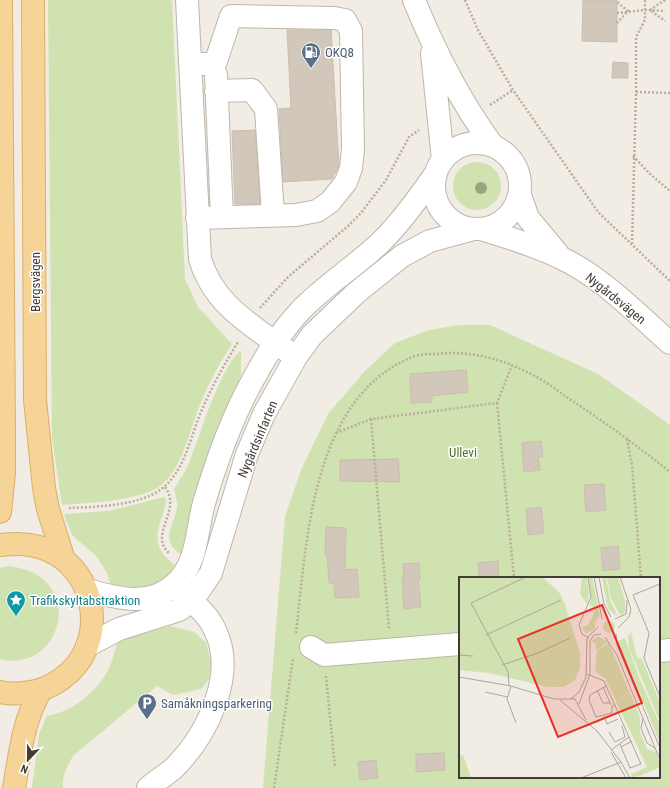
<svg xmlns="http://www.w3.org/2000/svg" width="670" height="788" viewBox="0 0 670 788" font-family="'Roboto Condensed',sans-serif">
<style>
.green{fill:#cfe2af;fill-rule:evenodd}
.building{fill:#d1c7bb;stroke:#cbbeae}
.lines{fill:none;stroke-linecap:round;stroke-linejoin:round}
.minor-casing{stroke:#beb6ab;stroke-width:24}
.major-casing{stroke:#daaf69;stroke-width:24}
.path{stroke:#bcad9a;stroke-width:2.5;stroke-dasharray:2 2;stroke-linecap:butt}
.minor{stroke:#fff;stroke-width:22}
.major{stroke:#f6d498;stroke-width:22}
.tree{fill:#96a77f}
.labels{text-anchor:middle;stroke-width:3;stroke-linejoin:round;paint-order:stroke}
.service-label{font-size:13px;fill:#4e5e75;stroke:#fff;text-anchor:start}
.street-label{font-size:13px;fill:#423c35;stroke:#fff}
.park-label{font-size:13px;fill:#4b6f2d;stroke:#fff}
.culture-label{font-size:13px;fill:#0d838f;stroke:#fff;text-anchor:start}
.inset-road{fill:none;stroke:#aba69e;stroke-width:1}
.view{fill:#e93123;fill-opacity:0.15;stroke:#e93123;stroke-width:2}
.inset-edge{fill:none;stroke:#423c35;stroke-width:2}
</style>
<rect width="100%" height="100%" fill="#f1ece4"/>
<path class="green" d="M48 0H172L185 279 198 307 232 344C221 361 210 380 202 400 190 426 183 472 157 488 135 501 88 503 62 505L52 438Z
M453 186a24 24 0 1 1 48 0a24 24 0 1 1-48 0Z
M460 325H490L598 374 670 425V788H263L285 516 302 468 328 414 364 372 395 343 429 330ZM460 578H659V777H460Z
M241 351V374L185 557C158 541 173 530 177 507 178 502 175 494 174 489 178 482 183 475 187 468 198 443 220 365 241 351Z
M164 497 166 499C166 507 163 513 161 520 152 545 161 554 179 569L167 579 141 590 111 586 106 571 96 556 72 535 64 514 109 511Z
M8 566C89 574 63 675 0 659V568Z
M170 626 194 632 206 643 211 661 209 679 201 689 173 695 157 686 73 756C68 765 61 777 63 788H32L39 734 47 716C73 712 98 691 109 668 113 659 115 650 118 641Z"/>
<path class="building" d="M583 0H617V42L582 41Z
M287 30H331L339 166 332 179 283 182 279 109 291 108Z
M613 62 628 63V78H612Z
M255 130 260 204H235L232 131Z
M466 370 468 392 432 396V402L411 403 410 374Z
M541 441 543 457H538L540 470 524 472 522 443Z
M398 459 400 482 340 481V460Z
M604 484 606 510 586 512 584 485Z
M541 507 544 533 528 535 526 509Z
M326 527 346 528 345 570 357 569 359 597 335 598 334 583H329L327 554H325Z
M618 546 620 569 603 571 601 548Z
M498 561 499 578H479L478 563Z
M419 563 420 580H418L421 607 404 609 402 577H404L403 564Z
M444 753 445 770 416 772V754Z
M376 760 378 778 360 780 358 762Z"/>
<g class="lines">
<defs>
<path id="minor" d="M187 0 200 259C214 305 250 324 287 351
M414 0C435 52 460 101 493 146
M432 53 443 160
M190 64H215L231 16 334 18 345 20 351 31 353 149 351 168 346 182 330 202 317 211 296 215 197 218
M216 75 222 217
M216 91 252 90 266 109 273 215
M434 186a43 43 0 1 1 86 0a43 43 0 1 1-86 0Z
M520 195 528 218 558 254
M481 229C507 237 534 245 559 257 601 276 636 313 670 343
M87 590C116 598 150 608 175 584 198 563 196 532 204 503 215 466 228 428 246 393 261 364 278 334 301 310 325 285 356 266 381 242 402 221 419 197 436 173
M87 646 119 629 179 610 192 601 211 573 247 454 264 414 296 357 312 335 356 293 402 256 430 241 474 229
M311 647 324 655 460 644
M659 651 670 650
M148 788C156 781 166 775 174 768 207 735 237 675 215 630 208 614 194 603 181 592"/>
<path id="major" d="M33 0 35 400 44 488 48 509 64 560
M0 512 4 473V435L1 0
M0 545C13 544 26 543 39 547 93 562 110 634 70 672 60 681 49 688 36 691 24 693 12 695 0 692
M14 788C20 754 23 720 41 690"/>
</defs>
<use href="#minor" class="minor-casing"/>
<use href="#major" class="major-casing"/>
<path class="path" d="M465 0 478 30 513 90 598 212 670 281
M665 0 650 10 665 21
M617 13 646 10 665 11
M617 23 628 11 617 2
M636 92 670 93
M490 105 513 90
M633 156 650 174 670 191
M632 244 636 92V37L645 20V0
M260 308 288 277 348 226 361 213 386 180 409 137 419 130
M497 403 514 578
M371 419 389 629
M336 433 371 419 497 403 512 365
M627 439 632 465 641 578
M165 487C183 510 147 535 170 554
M69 508C92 507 122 506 144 498 183 485 187 445 201 412 211 388 224 365 238 342
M296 633C307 540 311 399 412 357 419 354 429 354 436 354 470 350 503 359 533 375 547 382 560 393 574 402 607 424 639 447 670 472
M326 676 335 767
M274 788 293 658"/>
<use href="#minor" class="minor"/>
<use href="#major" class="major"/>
</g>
<circle class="tree" cx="481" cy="188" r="6"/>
<defs>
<symbol id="fuel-pin" viewBox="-11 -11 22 30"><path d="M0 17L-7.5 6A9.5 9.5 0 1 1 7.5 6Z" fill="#5c6f8a" stroke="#fff"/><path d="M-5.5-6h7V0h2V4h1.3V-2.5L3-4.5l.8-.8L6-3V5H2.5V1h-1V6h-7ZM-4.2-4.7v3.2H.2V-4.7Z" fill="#fff"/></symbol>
<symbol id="sight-pin" viewBox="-11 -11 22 30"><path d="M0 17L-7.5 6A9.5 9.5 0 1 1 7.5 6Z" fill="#0f9aa8" stroke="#fff"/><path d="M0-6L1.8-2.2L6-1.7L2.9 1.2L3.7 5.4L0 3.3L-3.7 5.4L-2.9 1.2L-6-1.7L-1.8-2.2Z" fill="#fff"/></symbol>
<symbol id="parking-pin" viewBox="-11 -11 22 30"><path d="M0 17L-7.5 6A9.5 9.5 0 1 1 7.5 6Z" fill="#5c6f8a" stroke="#fff"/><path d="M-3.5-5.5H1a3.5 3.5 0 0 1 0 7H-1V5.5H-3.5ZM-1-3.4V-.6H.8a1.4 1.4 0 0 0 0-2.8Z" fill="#fff"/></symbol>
</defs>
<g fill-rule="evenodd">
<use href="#fuel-pin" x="300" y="41" width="22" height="30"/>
<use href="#sight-pin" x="5" y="589" width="22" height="30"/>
<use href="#parking-pin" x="136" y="692" width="22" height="30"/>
</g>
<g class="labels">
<g class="service-label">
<text x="325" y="57">OKQ8</text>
<text x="161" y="708">Samåkningsparkering</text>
</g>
<g class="street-label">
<text transform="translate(35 282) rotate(-90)" y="5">Bergsvägen</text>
<text transform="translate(616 298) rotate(39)" y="5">Nygårdsvägen</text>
<text transform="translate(257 439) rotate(-67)" y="5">Nygårdsinfarten</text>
</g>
<g class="park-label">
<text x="463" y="457">Ullevi</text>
</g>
<g class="culture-label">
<text x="30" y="605">Trafikskyltabstraktion</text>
</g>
</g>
<g transform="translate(459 577)">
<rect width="201" height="201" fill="#f1ece4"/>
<path d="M0 0H83L99 14 105 24 121 76V91L116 103 105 110H89L30 96 0 93ZM123 0H128L130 18 128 27 121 17ZM130 0H133L141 39 136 45V52L127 57 123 50 129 48 135 36V30L130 28 132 23ZM143 0H147L151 23 159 40 149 32ZM148 0H159L166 24V35L162 39 152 22ZM144 50a6 6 0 1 1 12 0a6 6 0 1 1-12 0ZM172 55 178 81 183 82 201 126V145L170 71 169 59ZM139 59 149 65 137 73 136 66 132 64ZM166 61 179 98 201 148V166L159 64ZM150 66 181 140V155L188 172 197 175 200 186 201 190 181 199 173 200 172 197 188 190 146 101 136 95 138 73ZM0 178H4L12 201H0Z" fill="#cfe2af"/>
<path class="inset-road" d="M129 0 132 20 120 48 123 57 130 61M135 0 143 42M140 0 145 27 152 40M201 7 174 18 190 56 185 81 201 120M156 42 167 37 168 23M159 51 170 40 172 32 161 0M157 57 158 68 201 171M27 58 102 23M146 60 158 78 201 183M0 78 14 79M43 88 79 76 111 61M128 97 145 104 182 187 171 191 161 167M0 100 52 109 95 122H116L127 143M50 108 49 95 12 26 67 0M52 109 48 122 57 146M147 109 131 118 130 123 137 140 153 136V129L156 128M144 110 152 128M138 113 144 126H151M26 115 49 120M112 122 120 115 127 100 128 61 139 50M101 123 138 154 162 185 171 201M120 127 131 97V64L135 58 142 57M145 139 148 147 159 142M184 141 182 151 188 166 197 172M150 155 156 165 166 160 163 149M162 170 173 164M152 173 170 160M152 175 167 201M122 201 162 185"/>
<path class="view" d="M143 28 183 126 99 160 59 62Z"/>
<rect width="201" height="201" class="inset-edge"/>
</g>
<g transform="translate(28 760) rotate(202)" stroke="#ffffff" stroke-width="3" paint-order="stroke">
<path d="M0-3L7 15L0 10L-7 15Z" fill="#423c35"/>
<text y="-6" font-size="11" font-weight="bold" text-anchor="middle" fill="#423c35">N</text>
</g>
</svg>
